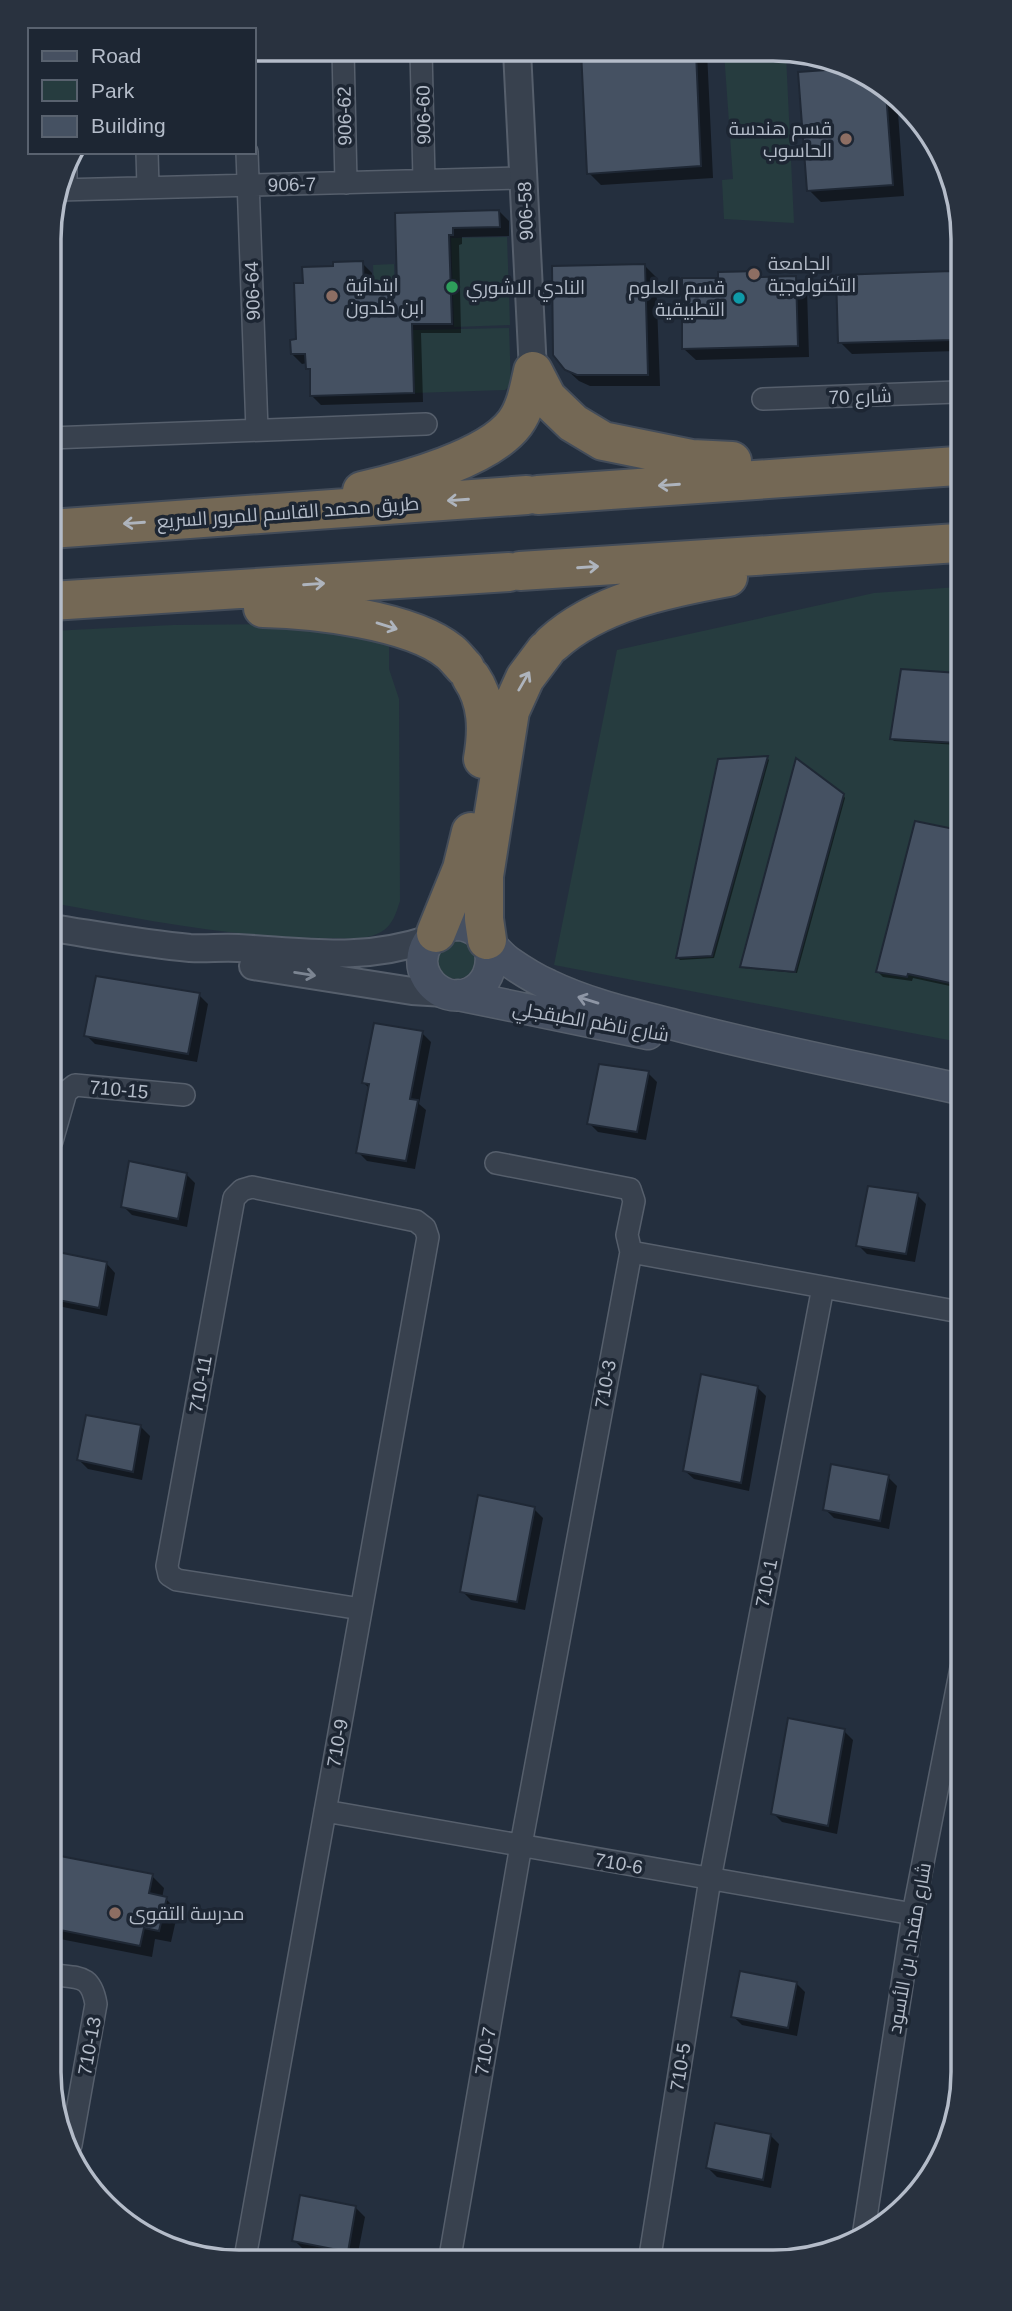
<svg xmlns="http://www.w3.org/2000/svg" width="1012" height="2311" viewBox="0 0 1012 2311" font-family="Arial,Cairo,sans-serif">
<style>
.green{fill:#263c3f}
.shadow{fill:#0007}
.building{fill:#455162;stroke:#1f2835;stroke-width:2}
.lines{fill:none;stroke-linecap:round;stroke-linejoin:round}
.minor-casing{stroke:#565f6c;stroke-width:24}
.tertiary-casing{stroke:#565f6c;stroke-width:30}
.secondary-casing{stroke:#565f6c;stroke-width:33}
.motorway-casing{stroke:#434c59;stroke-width:42}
.minor{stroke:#38414e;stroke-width:21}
.tertiary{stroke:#38414e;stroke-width:26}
.secondary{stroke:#465061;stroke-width:30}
.motorway{stroke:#746855;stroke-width:38}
.oneway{stroke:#aeb4bd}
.oneway2{stroke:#7c8592}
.oneway3{stroke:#8e96a5}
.education-dot{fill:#8d6e63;stroke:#1d2633;stroke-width:2.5}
.leisure-dot{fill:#2e9e5b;stroke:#1d2633;stroke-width:2.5}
.culture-dot{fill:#0f9aa8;stroke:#1d2633;stroke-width:2.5}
.labels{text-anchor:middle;stroke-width:7;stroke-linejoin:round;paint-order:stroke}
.street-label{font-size:19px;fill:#b4bcc9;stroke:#1d2633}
.poi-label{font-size:19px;fill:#b4bcc9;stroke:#1d2633;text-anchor:start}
.rim{fill:none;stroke:#b4bcc9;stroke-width:3.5}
</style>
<rect width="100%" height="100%" fill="#242f3e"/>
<path class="green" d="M724 52 808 53 786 55 794 223 724 219 722 180 733 179Z
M507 237 510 325 454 327 451 238Z
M394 264 397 363H377L373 265Z
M509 328 511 385 505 390 414 393 412 330Z
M958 587 959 1042 554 965 617 650 874 593Z
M282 624 389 643V669L399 699 400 901C396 913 393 925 381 932 365 941 346 938 328 938 235 939 143 919 52 903L51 631 173 625Z
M437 960a19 19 0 1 1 38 0a19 19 0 1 1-38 0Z"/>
<path class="shadow" d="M582 51 707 52 713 178 601 185 589 173Z
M844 71 897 99 904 196 821 202 809 190Z
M945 170 957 190V194L946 184Z
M499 211 509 221V236L462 237V244L459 245 461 333H421L423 402 321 405 311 395V372L307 368V363L302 364 292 354 298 341 304 285 335 268 362 263 372 273 373 291 399 290 397 214Z
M644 265 656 277 660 386H590L579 381 566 369Z
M759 273 765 279 795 278 807 290 809 357 696 360 684 349 720 279Z
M951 273 957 279V351L852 354 840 342Z
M903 671 958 675V745L894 741 892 739Z
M767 758 769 760 714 958 680 960 678 958Z
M843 795 845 798 797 973 744 968 742 966Z
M959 832V988L913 978 912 981 883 977 878 972Z
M199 995 208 1004 197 1062 95 1044 86 1035Z
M422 1033 431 1042 419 1104 426 1110 415 1169 367 1161 358 1152 370 1089 364 1083Z
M648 1073 657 1082 646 1140 598 1132 589 1123Z
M186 1174 195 1183 187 1227 132 1215 123 1206Z
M917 1195 926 1204 915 1262 867 1254 858 1245Z
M53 1253 107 1264 115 1273 107 1316 53 1305Z
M757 1387 766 1396 749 1491 694 1479 685 1471Z
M141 1427 150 1436 142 1480 88 1469 79 1460Z
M888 1477 897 1486 889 1529 834 1518 825 1509Z
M534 1509 543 1518 525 1610 471 1600 462 1591Z
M844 1731 853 1740 837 1834 782 1822 773 1813Z
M55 1857 152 1876 164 1888 162 1898 166 1899 178 1911 171 1942 155 1939 152 1957 55 1938Z
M796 1983 805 1992 797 2036 742 2025 733 2016Z
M770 2135 779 2144 771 2188 717 2177 708 2168Z
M356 2208 365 2217 357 2258H346L303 2249 294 2240Z
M152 2234 203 2244 212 2253 211 2258H202Z"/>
<path class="building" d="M581 51 696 52 701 166 587 174Z
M841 69 886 93 893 185 807 191 798 72Z
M499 210 500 227 453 228V235H449L452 324H412L414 393 310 396V369H306L305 354H291L290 340 296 339 294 283H303L302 267 333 266V262L363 261 364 289 397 288 395 213Z
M645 264 648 375H577L565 370 553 355 552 266Z
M760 271V277L796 276 798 346 682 349V278H718V272Z
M952 271 953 340 838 343 836 275Z
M901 669 958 673V743L890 739Z
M768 756 712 956 676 958 718 759Z
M796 758 844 794 795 972 740 967Z
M915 821 959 830V985L908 974 907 977 876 972Z
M96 976 200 993 188 1054 84 1036Z
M374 1023 423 1031 410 1099 418 1100 406 1161 356 1153 369 1084 362 1083Z
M599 1064 649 1071 637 1132 587 1124Z
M129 1161 187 1173 178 1219 121 1207Z
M868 1186 918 1193 906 1254 856 1246Z
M53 1251 107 1262 99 1308 53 1299Z
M701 1374 758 1386 741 1483 683 1471Z
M86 1415 141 1425 133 1472 77 1460Z
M831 1464 889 1475 880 1521 823 1510Z
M478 1495 535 1507 517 1602 460 1592Z
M788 1718 845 1729 828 1826 771 1814Z
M55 1855 153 1874 149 1893 167 1897 159 1931 144 1928 140 1946 55 1929Z
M740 1971 797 1982 788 2028 731 2017Z
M715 2123 771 2134 763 2180 706 2168Z
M300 2195 356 2206 348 2252 292 2241Z"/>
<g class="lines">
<defs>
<path id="minor" d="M343 50 346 183
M421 50 424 180
M147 152 148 187
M247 152 257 430
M66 165V189
M59 190 524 178
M763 399 957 392
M50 438 426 424
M52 1141 66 1092 75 1085 184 1095
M496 1163 630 1189 634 1201 627 1235 631 1252
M325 1811 913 1914
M55 1975C80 1978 91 1975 96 2004L71 2145
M864 2230 913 1914 961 1668
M650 2256 710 1879 823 1287
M450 2257 521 1845 631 1252 960 1312
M245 2258 428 1237 425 1228 416 1221 252 1187 242 1190 234 1198 167 1566 169 1575 177 1580 361 1609"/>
<path id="tertiary" d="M517 51 533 371
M52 928C97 935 144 944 190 948 206 949 222 947 238 948 309 952 360 962 430 939
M253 966 412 991 445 993"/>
<path id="secondary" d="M489 946C501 992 449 1013 427 978 413 955 432 925 458 925 481 926 492 949 508 961 521 970 535 979 549 985 588 1004 633 1014 675 1025 769 1050 865 1068 959 1089
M458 995 648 1034"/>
<path id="motorway" d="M533 371 547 398 573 423 603 441 692 459 732 461
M362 491C405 481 489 458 515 423 526 408 529 389 533 371
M538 495 957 466
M50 529 527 495
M520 571 958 543
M51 601 509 572
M263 608C313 609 411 620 450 652 456 657 460 663 465 668
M552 644C598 602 668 588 728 577
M471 677C488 702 488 730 483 759
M436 933 462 869 471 832
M487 940 484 919V876L510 711 525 678 546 650"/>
</defs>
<use href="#minor" class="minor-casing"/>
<use href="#tertiary" class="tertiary-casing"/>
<use href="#secondary" class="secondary-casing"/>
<use href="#motorway" class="motorway-casing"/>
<use href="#minor" class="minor"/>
<use href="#tertiary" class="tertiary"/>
<use href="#secondary" class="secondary"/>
<use href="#motorway" class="motorway"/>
</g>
<defs><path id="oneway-shaft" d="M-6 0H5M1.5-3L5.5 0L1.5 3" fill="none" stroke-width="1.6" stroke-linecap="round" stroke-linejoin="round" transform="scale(1.75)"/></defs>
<g class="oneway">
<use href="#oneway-shaft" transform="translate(669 485) rotate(176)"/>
<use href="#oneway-shaft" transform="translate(458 500) rotate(176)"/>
<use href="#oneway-shaft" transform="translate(134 523) rotate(176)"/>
<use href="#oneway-shaft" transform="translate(588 567) rotate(-4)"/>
<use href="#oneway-shaft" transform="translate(314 584) rotate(-4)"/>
<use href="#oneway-shaft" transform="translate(387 626) rotate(17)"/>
<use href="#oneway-shaft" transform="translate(524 681) rotate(-60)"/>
</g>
<use class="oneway2" href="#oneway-shaft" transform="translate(305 974) rotate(9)"/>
<use class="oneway3" href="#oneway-shaft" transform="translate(588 1000) rotate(-163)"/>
<g class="education-dot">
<circle cx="846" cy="139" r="7"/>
<circle cx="754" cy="274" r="7"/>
<circle cx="332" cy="296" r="7"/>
<circle cx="115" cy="1913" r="7"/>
</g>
<circle class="leisure-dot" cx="452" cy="287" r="7"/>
<circle class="culture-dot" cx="739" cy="298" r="7"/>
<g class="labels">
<g class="street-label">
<text transform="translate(423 115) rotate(-91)" y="7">906-60</text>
<text transform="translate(344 116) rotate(-91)" y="7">906-62</text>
<text transform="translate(292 184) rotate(-1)" y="7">906-7</text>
<text transform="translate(525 211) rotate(-92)" y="7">906-58</text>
<text transform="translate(252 291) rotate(-92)" y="7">906-64</text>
<text transform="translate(860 396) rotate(-2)" y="7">شارع 70</text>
<text transform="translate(288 512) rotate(-4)" y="7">طريق محمد القاسم للمرور السريع</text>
<text transform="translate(591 1021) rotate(10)" y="7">شارع ناظم الطبقجلي</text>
<text transform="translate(119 1089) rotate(5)" y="7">710-15</text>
<text transform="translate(200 1384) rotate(-80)" y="7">710-11</text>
<text transform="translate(605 1384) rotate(-80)" y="7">710-3</text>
<text transform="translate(766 1583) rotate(-79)" y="7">710-1</text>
<text transform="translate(337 1743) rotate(-80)" y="7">710-9</text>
<text transform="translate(619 1863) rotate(10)" y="7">710-6</text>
<text transform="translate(909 1948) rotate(-80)" y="7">شارع مقداد بن الأسود</text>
<text transform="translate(89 2046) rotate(-80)" y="7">710-13</text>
<text transform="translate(485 2051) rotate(-80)" y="7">710-7</text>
<text transform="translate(680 2067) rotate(-81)" y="7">710-5</text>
</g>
<g class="poi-label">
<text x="832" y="135" text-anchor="end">قسم هندسة<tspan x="832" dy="22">الحاسوب</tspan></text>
<text x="768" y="270">الجامعة<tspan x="768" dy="22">التكنولوجية</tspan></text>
<text x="346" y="292">ابتدائية<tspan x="346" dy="22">ابن خلدون</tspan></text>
<text x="466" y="294">النادي الاشوري</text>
<text x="725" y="294" text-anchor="end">قسم العلوم<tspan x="725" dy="22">التطبيقية</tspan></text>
<text x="129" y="1920">مدرسة التقوى</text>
</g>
</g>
<path d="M0 0H1012V2311H0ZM239 61H773A178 178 0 0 1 951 239V2072A178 178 0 0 1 773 2250H239A178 178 0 0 1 61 2072V239A178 178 0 0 1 239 61Z" fill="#29323f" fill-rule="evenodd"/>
<path class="rim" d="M239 61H773A178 178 0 0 1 951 239V2072A178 178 0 0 1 773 2250H239A178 178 0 0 1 61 2072V239A178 178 0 0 1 239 61Z"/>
<rect x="28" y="28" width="228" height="126" fill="#1d2633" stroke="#59626f" stroke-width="2"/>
<rect x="42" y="51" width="35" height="10" fill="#465061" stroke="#59626f" stroke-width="2"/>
<text x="91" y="63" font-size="21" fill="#b4bcc9">Road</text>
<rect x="42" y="80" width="35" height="21" fill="#263c3f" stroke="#59626f" stroke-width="2"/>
<text x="91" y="98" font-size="21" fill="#b4bcc9">Park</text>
<rect x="42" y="116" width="35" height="21" fill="#455162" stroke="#59626f" stroke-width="2"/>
<text x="91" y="133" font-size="21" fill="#b4bcc9">Building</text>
</svg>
